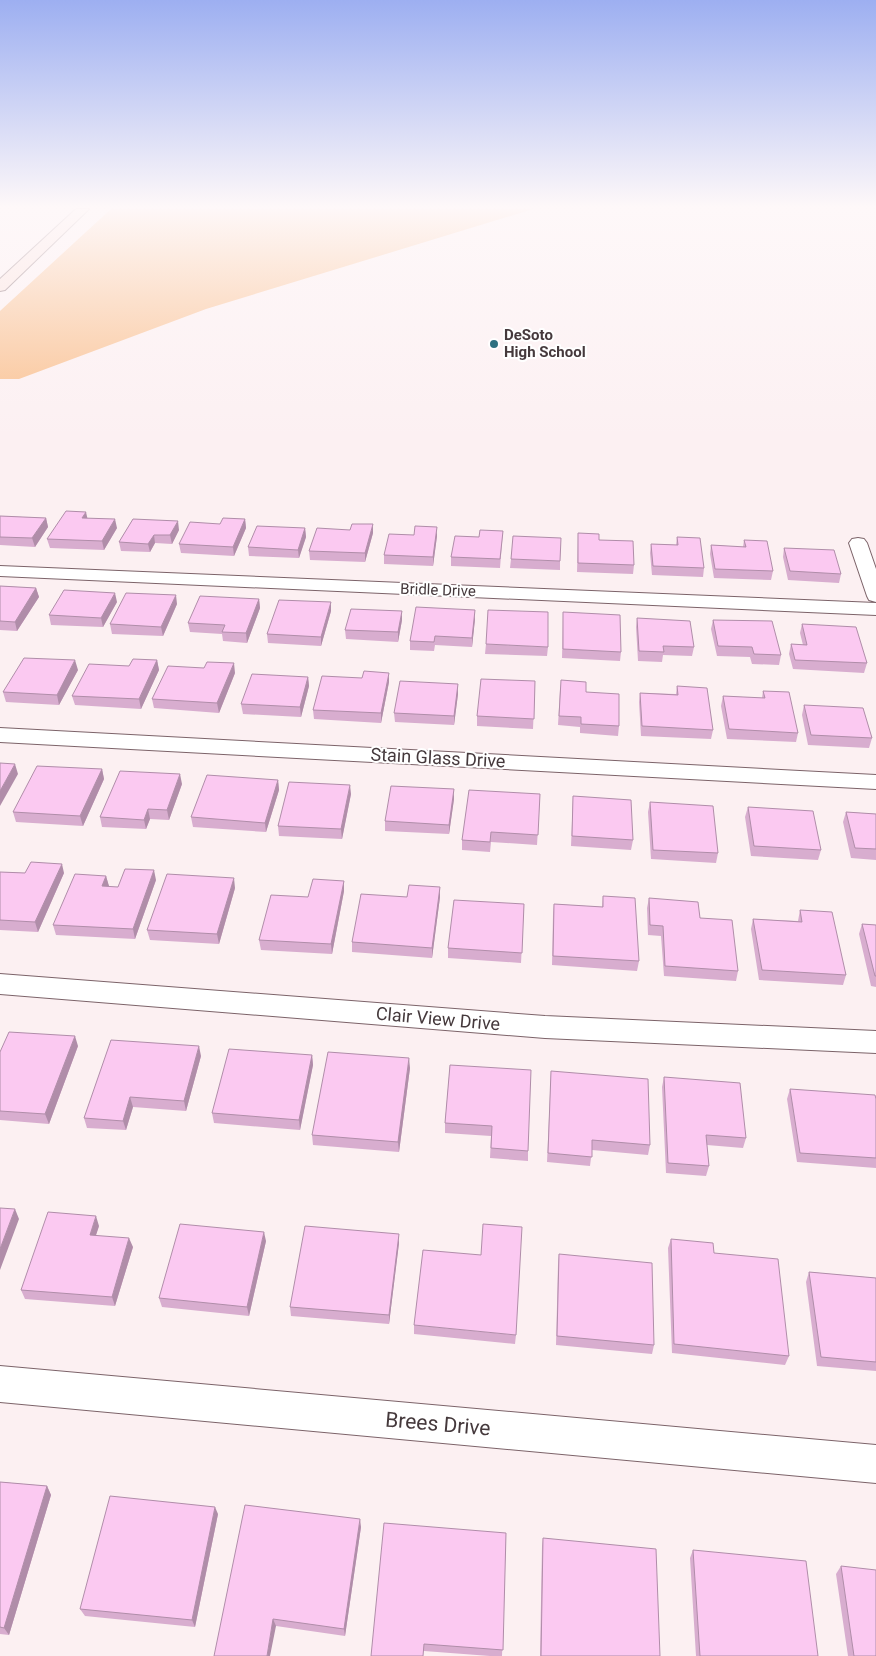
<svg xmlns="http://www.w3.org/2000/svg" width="876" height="1656" viewBox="0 0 876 1656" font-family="Roboto,sans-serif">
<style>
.green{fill:#f9be8b}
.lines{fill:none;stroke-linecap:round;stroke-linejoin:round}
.minor-casing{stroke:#7c6369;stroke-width:2}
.secondary-casing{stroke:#7c6369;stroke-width:2}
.minor{fill:#fff;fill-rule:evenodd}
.secondary{fill:#f9e1dc;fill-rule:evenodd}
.wall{fill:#d8adcf}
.shaded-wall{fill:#b08da9}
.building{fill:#fbc9f1;stroke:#b08da9}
.poi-dot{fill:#2d7181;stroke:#fff;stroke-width:2}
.labels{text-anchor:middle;stroke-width:4;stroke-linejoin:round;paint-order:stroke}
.far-poi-label{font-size:15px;font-weight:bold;fill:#45393c;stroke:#fff;text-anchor:start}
.far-street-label{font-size:15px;fill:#45393c;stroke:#fff}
.street-label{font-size:18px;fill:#45393c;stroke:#fff}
.near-street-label{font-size:21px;fill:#45393c;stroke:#fff}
</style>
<rect width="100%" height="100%" fill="#fcf0f2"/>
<path class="green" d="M111 209H533L206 309 19 379H0V311Z"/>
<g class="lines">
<defs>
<path id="minor" d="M858 538 864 539 867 543 876 569V602L869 600 867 596 849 543 852 539Z
M0 566 876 603V615L0 576Z
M0 728 876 775V789L0 742Z
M0 974 545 1016 876 1031V1053L545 1038 0 994Z
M0 1366 876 1445V1483L0 1402Z"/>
<path id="secondary" d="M76 209H89L5 290 0 291V279Z"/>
</defs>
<use href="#minor" class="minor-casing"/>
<use href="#secondary" class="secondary-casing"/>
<use href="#minor" class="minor"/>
<use href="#secondary" class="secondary"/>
</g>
<path class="wall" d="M0 516 46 518 48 527 35 547 0 545Z
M87 518 117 528 104 550 50 548 47 539Z
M133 519 179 530 172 544 155 543 150 552 121 551 119 542Z
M245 519 246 528 234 556 181 553 179 544 220 524Z
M305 528 306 537 299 558 249 556 248 547Z
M503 531 500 568 451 566V557L479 537Z
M373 533 365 562 310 560 309 551Z
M578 533 599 540 634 565 633 574 577 572Z
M414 535 437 536 433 566 384 564V555Z
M677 537 704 568 703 577 652 575 650 553 651 544 676 545Z
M744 540 773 571 771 580 714 578 710 554 711 545 743 547Z
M784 548 841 574 839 583 788 580 783 557Z
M511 559 560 561V570L510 568Z
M0 586 36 588 39 597 17 631 0 630Z
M259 599 260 608 247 643 223 641 222 634 190 632 188 623Z
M117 602 103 627 51 625 49 615Z
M177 604 163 636 112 634 110 624Z
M331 611 321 646 268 643 267 634Z
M563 612 621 652 620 661 562 658Z
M637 618 694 647 692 656 663 655 662 662 638 661 636 627Z
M475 619 472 647 435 645 434 651 410 650V641Z
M402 620 398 642 346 639 345 630Z
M713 620 781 655 779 665 752 664 750 657 717 656 711 629Z
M802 624 867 663 864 673 793 669 789 654 791 644 803 645 800 633Z
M486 644 548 647 547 656 485 654Z
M157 660 159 670 141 709 75 705 72 696 129 666Z
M78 670 59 705 6 702 3 692Z
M235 673 219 713 154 708 152 699Z
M308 677 309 686 301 717 243 714 241 704Z
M362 678 389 682 381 723 314 719 313 710Z
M535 681 533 729 477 726V716Z
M458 684V694L454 725 395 722 394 713Z
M677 686 713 730 711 739 641 736 639 702 640 693 676 694Z
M560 690 586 692 619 726 618 736 580 733V727L558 725Z
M763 691 798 733 796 742 727 739 721 706 723 696 762 698Z
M804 705 872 738 869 748 808 745 802 715Z
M102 769 104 779 83 826 16 822 13 812Z
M278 780 279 790 266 832 193 827 191 817Z
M182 784 169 820 150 819 146 829 102 827 100 817Z
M351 794 342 839 279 836 278 826Z
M540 794 537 845 491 842 490 852 462 850V840Z
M573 796 633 840 631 850 571 846Z
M454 799 449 834 385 831V821Z
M650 802 718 853 716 863 651 859 648 812Z
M748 807 821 850 818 860 751 856 745 817Z
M846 812 876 814V860L851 858 843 822Z
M0 872 25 873H64L38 932 0 930Z
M106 876 109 887H118L156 880 135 939 56 935 53 925Z
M344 881V891L332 954 261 950 259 940 308 897Z
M440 887V897L432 958 352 952V942Z
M235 888 219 944 150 940 147 930Z
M603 896 639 961 637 971 552 965 553 914 554 904 602 907Z
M649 898 700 918 738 971 736 981 664 976 661 936 648 935 647 908Z
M524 904 521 963 448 958V948Z
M800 910 846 975 843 985 759 980 751 929 753 919 798 921Z
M862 924 876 925V987L871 986 859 934Z
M78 1046 49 1124 0 1120V1052Z
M312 1055 313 1065 300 1130 214 1123 212 1113Z
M201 1056 186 1111 133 1107 126 1130 87 1128 84 1118Z
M450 1065 528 1151V1161L490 1158 491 1136 445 1133V1123Z
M410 1068 399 1152 313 1145 312 1135Z
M551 1071 650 1145 648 1155 592 1150 590 1166 547 1162Z
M664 1077 746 1138 743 1148 707 1145 709 1166 706 1176 666 1173 662 1087Z
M790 1089 876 1099V1168L797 1162 787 1099Z
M99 1226 96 1235 133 1247 115 1306 25 1299 21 1290Z
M671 1239 714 1253 789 1356 785 1365 672 1353 668 1248Z
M266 1241 249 1316 162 1307 159 1298Z
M399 1243 389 1324 291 1316 290 1307Z
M559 1254 654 1345 652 1354 556 1345 558 1264Z
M809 1272 876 1278V1371L817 1366 806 1282Z
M414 1325 516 1335 515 1344 414 1334Z
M0 1482 47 1486 51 1495 9 1635 0 1634Z
M218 1514 195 1627 85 1616 80 1609Z
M361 1527 345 1636 276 1626 214 1656Z
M506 1533 502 1656H490L424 1651 371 1656Z
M543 1538 660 1656H540L542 1546Z
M693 1550 818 1656H696L690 1558Z
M841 1566 876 1656H848L836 1574Z"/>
<path class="shaded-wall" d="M86 512 88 521 82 518Z
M46 518 48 527 35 547 32 538Z
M115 519 117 528 104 550 102 541Z
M245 519 246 528 234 556 233 547Z
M178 521 179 530 172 544 170 535Z
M373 524V533L365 562V553Z
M437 527V536L433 566V557Z
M305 528 306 537 299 558 298 550Z
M154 535 155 543 150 552 148 544Z
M36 588 39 597 17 631 15 622Z
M115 593 117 602 103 627 101 618Z
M176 595 177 604 163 636 161 627Z
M259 599 260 608 247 643 246 633Z
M331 602V611L321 646V637Z
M475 610V619L472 647V638Z
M402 611V620L398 642V632Z
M75 660 78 670 59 705 57 695Z
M157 660 159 670 141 709 139 699Z
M234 663 235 673 219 713 217 703Z
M389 673V682L381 723V713Z
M308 677 309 686 301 717 300 707Z
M458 684V694L454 725V716Z
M15 764 18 774 0 806V791Z
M102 769 104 779 83 826 80 816Z
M180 774 182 784 169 820 167 810Z
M278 780 279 790 266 832 265 823Z
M350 785 351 794 342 839 341 829Z
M454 789V799L449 834V825Z
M148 809 150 819 146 829 144 820Z
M62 864 64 873 38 932 35 922Z
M154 870 156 880 135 939 133 929Z
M106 876 109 886 105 896 102 886Z
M234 878 235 888 219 944 217 934Z
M344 881V891L332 954 331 944Z
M440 887V897L432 958V948Z
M75 1036 78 1046 49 1124 45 1114Z
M199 1046 201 1056 186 1111 184 1101Z
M312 1055 313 1065 300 1130 299 1120Z
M409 1058 410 1068 399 1152 398 1142Z
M130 1097 133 1107 126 1130 123 1121Z
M15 1209 19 1219 0 1270V1249Z
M96 1216 99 1226 93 1244 90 1235Z
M264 1232 266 1241 249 1316 247 1307Z
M399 1234V1243L389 1324V1315Z
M129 1238 133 1247 115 1306 112 1297Z
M47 1486 51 1495 9 1635 4 1628Z
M215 1507 218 1514 195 1627 192 1620Z
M360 1519 361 1527 345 1636 344 1629Z
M273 1619 276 1626 270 1656H267Z"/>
<path class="building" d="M66 511 86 512 82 518 115 519 102 541 47 539Z
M0 516 46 518 32 538 0 537Z
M223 518 245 519 233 547 179 544 190 522 220 524Z
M133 519 178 521 170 535H154L148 544 119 542Z
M352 524H373L365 553 309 551 317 528 350 530Z
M257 526 305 528 298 550 248 547Z
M415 526 437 527 433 557 384 555 389 534 414 535Z
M480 530 503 531 500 559 451 557 455 536 479 537Z
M578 533 599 534V540L633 541 634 565 578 563Z
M513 536 561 538 560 561 511 559Z
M677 537 700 538 704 568 653 566 651 544 678 545Z
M744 540 767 541 773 571 715 569 711 545 746 547Z
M784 548 834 550 841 574 790 571Z
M0 586 36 588 15 622 0 621Z
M64 590 115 593 101 618 49 615Z
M126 593 176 595 161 627 110 624Z
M200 596 259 599 246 633 222 632 225 625 188 623Z
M279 600 331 602 321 637 267 634Z
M416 607 475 610 472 638 435 636 434 642 410 641Z
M351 609 402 611 398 632 345 630Z
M488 610 548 612V647L486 644Z
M563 612 620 615 621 652 563 649Z
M637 618 690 621 694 647 663 646 664 652 639 651Z
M713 620 772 621 781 655 754 654 752 647 718 646Z
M802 624 856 627 867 663 795 660 791 644 807 645Z
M24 658 75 660 57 695 3 692Z
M133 659 157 660 139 699 72 696 89 664 129 666Z
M207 662 234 663 217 703 152 699 168 666 204 668Z
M364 671 389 673 381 713 313 710 322 676 362 678Z
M252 674 308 677 300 707 241 704Z
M481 679 535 681 534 719 477 716Z
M561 680 586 682V692L619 694V726L581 724V717L559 716Z
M400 681 458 684 454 716 394 713Z
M677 686 707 688 713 730 642 726 640 693 678 695Z
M763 691 789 692 798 733 729 729 723 696 765 698Z
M804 705 863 708 872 738 811 735Z
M0 763 15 764 0 791Z
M37 766 102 769 80 816 13 812Z
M120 771 180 774 167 810 148 809 144 820 100 817Z
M207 775 278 780 265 823 191 817Z
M289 782 350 785 341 829 278 826Z
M391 786 454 789 449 825 385 821Z
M469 790 540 794 538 835 491 832 490 842 462 840Z
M573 796 631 800 633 840 572 836Z
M650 802 713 806 718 853 653 850Z
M748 807 813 811 821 850 754 846Z
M846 812 876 814V849L855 848Z
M31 862 62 864 35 922 0 920V872L25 873Z
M125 869 154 870 133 929 53 925 75 874 106 876 102 886 118 887Z
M167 874 234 878 217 934 147 930Z
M313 879 344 881 331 944 259 940 271 895 308 897Z
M409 885 440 887 432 948 352 942 361 894 407 897Z
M603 896 635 898 639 961 553 956 554 904 603 907Z
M649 898 698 902 700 918 732 920 738 971 665 966 663 926 650 925Z
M454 900 524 904 522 953 448 948Z
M800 910 832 912 846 975 762 970 753 919 802 922Z
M862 924 876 925V976H875Z
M9 1032 75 1036 45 1114 0 1111V1052Z
M111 1040 199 1046 184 1101 130 1097 123 1121 84 1118Z
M229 1049 312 1055 299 1120 212 1113Z
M328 1052 409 1058 398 1142 312 1135Z
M450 1065 531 1070 528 1151 491 1148 492 1126 445 1123Z
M551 1071 648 1079 650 1145 592 1140V1157L548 1153Z
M664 1077 740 1083 746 1138 706 1135 709 1166 668 1163Z
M790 1089 875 1095 876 1099V1158L800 1153Z
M0 1208 15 1209 0 1249Z
M48 1212 96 1216 90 1235 129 1238 112 1297 21 1290Z
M180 1224 264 1232 247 1307 159 1298Z
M483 1224 522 1227 516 1335 414 1325 423 1250 481 1255Z
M305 1226 399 1234 389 1315 290 1307Z
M671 1239 713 1243 714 1253 778 1259 789 1356 674 1344Z
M559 1254 652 1263 654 1345 557 1336Z
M809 1272 876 1278V1362L821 1357Z
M0 1482 47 1486 4 1628 0 1627Z
M110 1496 215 1507 192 1620 80 1609Z
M245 1505 360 1519 344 1629 273 1619 267 1656H214Z
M384 1523 506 1533 503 1650 424 1644 423 1656H371Z
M543 1538 656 1549 660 1656H541Z
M693 1550 806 1561 818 1656H700Z
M841 1566 876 1570V1656H854Z"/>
<linearGradient id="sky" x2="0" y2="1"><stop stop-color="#9daff1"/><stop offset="0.47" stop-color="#fef8f9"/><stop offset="1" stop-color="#fef8f9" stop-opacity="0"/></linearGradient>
<rect width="876" height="440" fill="url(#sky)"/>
<circle class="poi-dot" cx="494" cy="344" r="5"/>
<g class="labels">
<g class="far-poi-label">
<text x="504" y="340">DeSoto<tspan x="504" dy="17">High School</tspan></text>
</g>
<g class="far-street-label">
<text transform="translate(438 590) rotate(2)" y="5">Bridle Drive</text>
</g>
<g class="street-label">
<text transform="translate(438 758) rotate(3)" y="6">Stain Glass Drive</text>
<text transform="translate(438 1019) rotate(5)" y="6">Clair View Drive</text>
</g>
<g class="near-street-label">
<text transform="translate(438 1424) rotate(5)" y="7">Brees Drive</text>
</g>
</g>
</svg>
